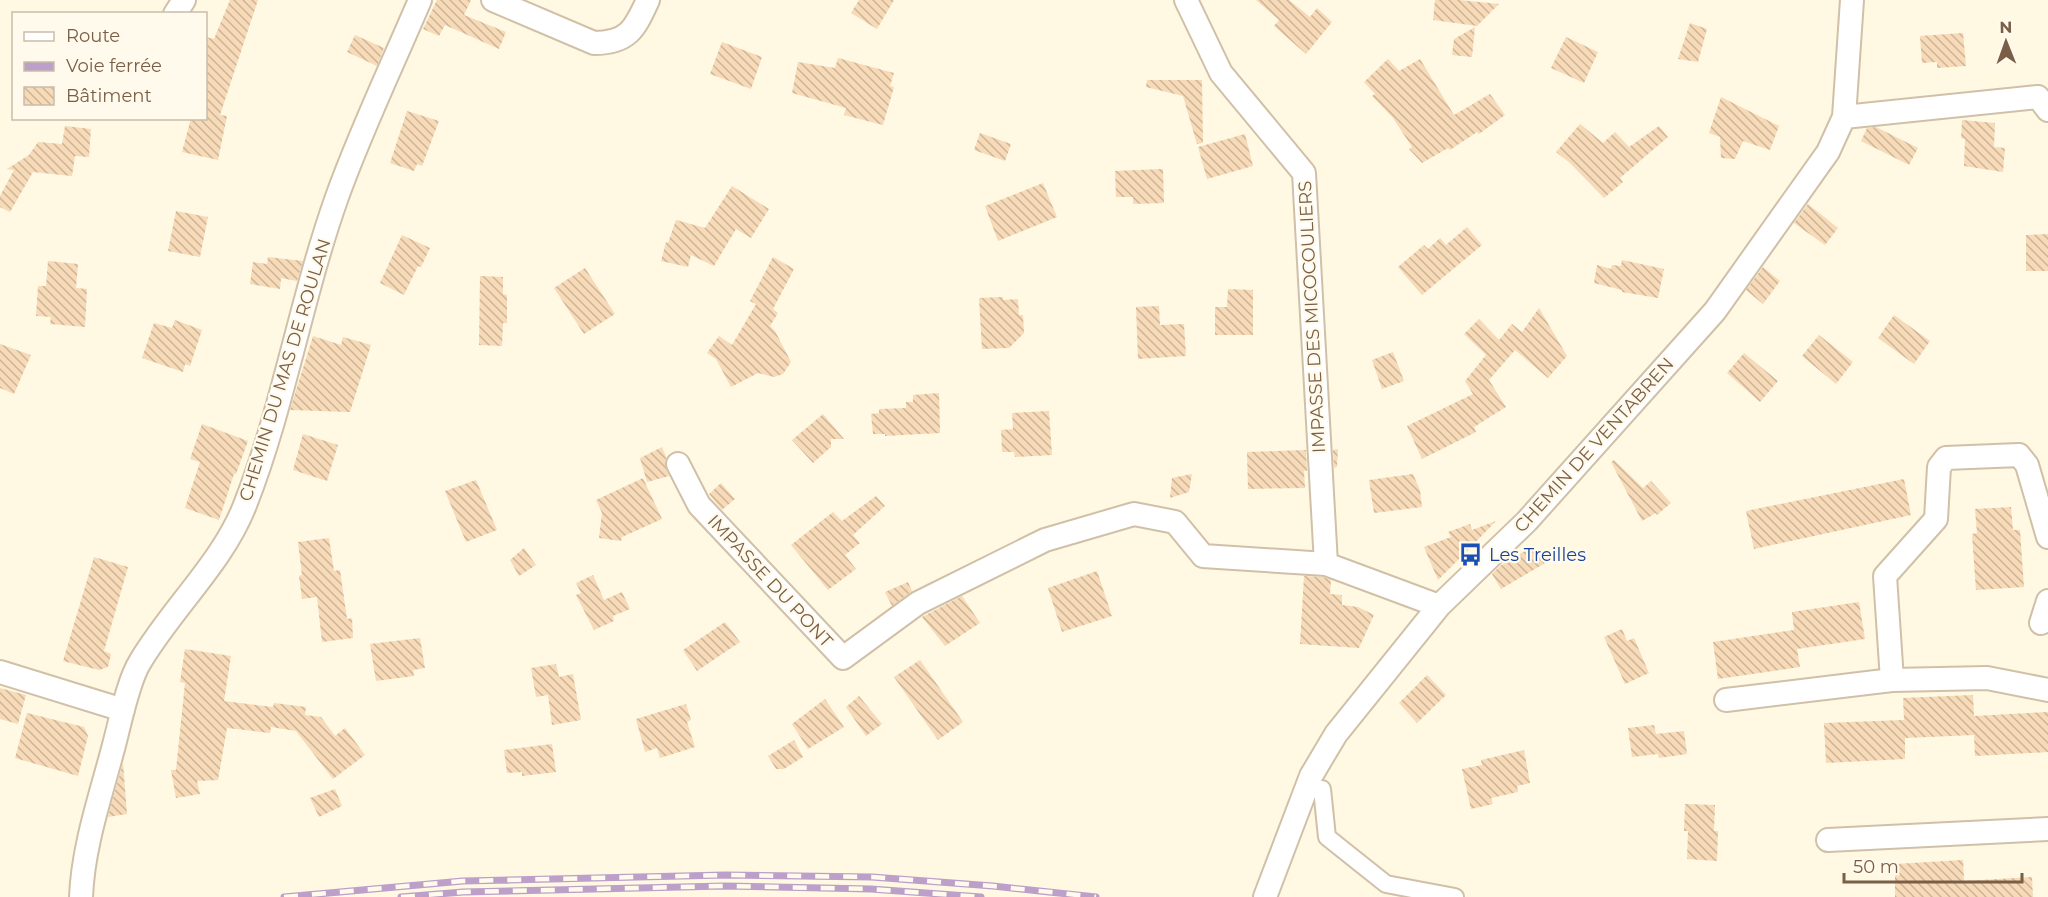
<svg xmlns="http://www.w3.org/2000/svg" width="2048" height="897" viewBox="0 0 2048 897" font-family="Montserrat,sans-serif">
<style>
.building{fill:url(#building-back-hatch)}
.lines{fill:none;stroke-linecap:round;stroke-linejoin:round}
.pedestrian-casing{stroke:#d1c0a8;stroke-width:20}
.minor-casing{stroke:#d1c0a8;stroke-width:26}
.pedestrian{stroke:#fff;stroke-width:16}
.minor{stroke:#fff;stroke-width:22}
.rail-casing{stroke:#bca0ca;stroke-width:7}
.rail{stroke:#fffaeb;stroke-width:4.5;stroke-dasharray:14;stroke-linecap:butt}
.labels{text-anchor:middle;stroke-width:4.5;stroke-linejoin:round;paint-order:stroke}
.street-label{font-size:18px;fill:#7a5f46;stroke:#fffaeb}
.transit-label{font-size:18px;fill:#164399;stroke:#fffaeb;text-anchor:start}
</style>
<defs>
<pattern id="building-back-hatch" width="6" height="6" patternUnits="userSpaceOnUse" patternTransform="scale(1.5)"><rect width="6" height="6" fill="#f7dab7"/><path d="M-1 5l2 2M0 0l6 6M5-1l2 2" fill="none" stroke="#cdb497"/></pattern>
</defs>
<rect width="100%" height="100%" fill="#fff8e3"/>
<path class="building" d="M230 0H258L220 115 227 116 218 160 182 152 191 118H206V37L214 39Z
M437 0H471L464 15 506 32 499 49 445 25 439 36 423 29Z
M859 0H894L877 29 851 13Z
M1256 0H1289L1310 17 1317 8 1332 22 1306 54 1274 26 1279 20Z
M1435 0H1459L1499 4 1477 26 1433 20Z
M1690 23 1707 29 1698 62 1678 59Z
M1475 27 1472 57 1452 55 1454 39Z
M1963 33 1966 66 1937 68V62L1922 63 1920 36Z
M355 35 384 48 377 66 347 52Z
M1566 37 1598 52 1584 83 1551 68Z
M722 42 762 57 751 89 710 74Z
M838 58 894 73 890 86 894 87 883 125 844 115 846 108 792 93 798 62 835 68Z
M1388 59 1399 71 1420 59 1454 115 1490 94 1505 115 1479 134 1477 132 1450 150 1448 148 1422 163 1409 149 1412 147 1393 118 1372 96 1375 94 1364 82Z
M1147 80H1202L1203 143 1197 144 1183 96 1146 87Z
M1721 97 1779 126 1770 150 1743 141 1735 159 1721 158 1720 137 1709 133Z
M407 111 439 121 422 166 417 164 414 171 390 163Z
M1962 120 1995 123 1994 147 2005 148 2003 172 1964 166 1965 139 1961 138Z
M1580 124 1603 143 1615 132 1629 147 1659 126 1668 137 1620 178 1623 182 1604 198 1570 163 1556 152Z
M65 126 91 129 89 157 75 156 72 176 33 172 10 212 0 207V196L14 170 7 169 29 155 38 142 62 144Z
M1876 127 1918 148 1909 165 1861 141 1867 128Z
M980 133 1011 144 1005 161 974 150Z
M1245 134 1253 166 1207 179 1198 147Z
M1163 169 1164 203 1133 204V197H1116L1115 171Z
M1043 183 1057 217 998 241 985 206Z
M732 186 769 209 751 238 736 229 714 266 691 255 688 267 661 261 666 242 668 243 676 220 705 228Z
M1808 204 1838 228 1825 245 1794 223Z
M176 211 208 217 200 257 168 251Z
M1467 227 1482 245 1422 295 1398 267 1424 245 1428 249 1440 238 1446 245Z
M2048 234V271H2026V235Z
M402 235 430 248 421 267 418 266 404 295 380 283Z
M268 257 303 261 297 281 281 278 280 289 250 284 253 262 267 264Z
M773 257 794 269 773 309 778 313 770 326 775 331 791 362 783 374 774 377 758 373 731 387 716 359 707 353 719 336 732 345 756 304 750 301Z
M1622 260 1664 269 1658 298 1622 292V290L1594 283 1597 265 1611 269 1612 265 1621 266Z
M48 261 78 264 76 288 87 289 85 327 50 324 51 317 36 316 38 286H46Z
M1763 267 1780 281 1763 304 1746 290Z
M585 268 615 314 584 334 554 288Z
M480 276 503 277V294L507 295V323H503L502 346 479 345Z
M1228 289 1253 290V335H1215V307H1227Z
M1003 297V300L1018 299 1019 315H1023L1024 333 1009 348 982 349 979 298Z
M1159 306 1160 325 1184 324 1186 356 1138 359 1136 307Z
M1539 308 1567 356 1548 378 1515 350 1489 380 1506 407 1474 427 1476 432 1422 459 1407 426 1473 394 1465 381 1486 355 1464 334 1479 319 1499 340 1512 324 1522 332Z
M1894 315 1930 341 1914 364 1878 338Z
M175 320 202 330 190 366 185 364 183 372 142 358 154 323 172 328Z
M1819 335 1853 362 1836 384 1802 356Z
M313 336 341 345 343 337 371 345 350 412 290 410Z
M0 344 31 355 14 394 0 388Z
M1393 352 1404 381 1382 389 1372 360Z
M1744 353 1778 381 1760 402 1727 373Z
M939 393 940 433 885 436V434H873L871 414 879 413V409L906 408V402H913V395Z
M1049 411 1052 455 1015 457 1014 452H1002L1001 430 1013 429 1012 413Z
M823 414 844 439H831V447L813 463 792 440Z
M202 424 248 441 236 474H234L219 520 185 508 200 462 190 459Z
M303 434 338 445 327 481 293 470Z
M662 447 666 457 665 464 669 476 647 482 640 458Z
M1338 449 1337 467 1334 468 1333 450Z
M1306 450 1307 471H1304L1305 488 1248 489 1247 452Z
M1614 460 1643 488 1651 481 1671 503 1657 515 1656 513 1642 521 1611 462Z
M1192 474 1189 492 1170 498 1172 478Z
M1413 474 1420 490 1422 507 1374 513 1369 480Z
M643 478 662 519 622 537 621 541 599 538 602 513 596 500Z
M1904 479 1911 515 1754 549 1746 511Z
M476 480 497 530 466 542 445 491Z
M721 483 735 499 722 510 709 494Z
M876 496 885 506 853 535 860 543 845 555 856 569 828 590 791 545 833 512 842 521Z
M2011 507 2013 530H2020L2024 587 1976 590 1972 534 1977 533 1975 509Z
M1496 521 1467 551 1438 580 1424 547 1451 537 1448 532 1470 524 1472 530Z
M329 538 334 571 340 570 347 619 352 618 353 638 322 642 317 597 302 599 299 576 302 575 298 542Z
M524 548 536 565 519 576 510 560Z
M1528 549 1552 559 1501 589 1492 574 1500 566Z
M94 557 128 567 104 651 111 654 108 667 99 670 63 661Z
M1097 571 1112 616 1062 632 1048 588Z
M593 575 604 600 622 592 630 609 613 616 614 621 594 630 576 595 581 593 576 583Z
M1304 576 1323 577 1331 580 1330 594 1342 595V605L1358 607 1374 615 1359 648 1300 644Z
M908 582 912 591 892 606 885 592Z
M962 596 980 623 945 646 922 617Z
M1859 602 1865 639 1797 649 1800 667 1718 679 1713 642 1794 630 1792 612Z
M725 622 740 642 697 671 683 650Z
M1622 629 1627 641 1634 638 1649 673 1625 684 1604 637Z
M420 638 425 668 413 670 414 676 376 681 370 644Z
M185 649 231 656 224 701 273 707 274 703 306 707 305 715 321 717 335 736 345 728 365 755 333 779 296 731 271 727 270 733 227 728 218 780 197 781 200 794 176 798 171 770H176L185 683 180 682Z
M920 660 963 722 938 740 894 677Z
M556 664 559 677 573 674 581 720 552 725 548 695 536 697 531 668Z
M1427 675 1446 695 1417 723 1399 703Z
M0 688 26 695 18 724 0 719Z
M1973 695 1974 716 2048 712V752L1975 756 1974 735 1905 738V759L1826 763 1824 723 1904 720 1903 698Z
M859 696 882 724 866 736 846 707Z
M825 699 844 727 808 749 792 724Z
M686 704 691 720 687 722 695 747 660 758 657 748 645 752 636 719Z
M27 713 84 727 88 736 78 776 15 758Z
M1654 725 1656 734 1684 731 1687 754 1659 758 1658 754 1632 757 1628 728Z
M794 740 803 757 784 769H776L768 756Z
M552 744 556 772 522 776V772L507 773 504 750Z
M1524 750 1530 783 1517 786 1518 792 1491 798 1493 804 1471 809 1462 769 1482 765 1481 760Z
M123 763 127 814 108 817 111 805Z
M335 789 342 806 319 817 310 798Z
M1685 804 1715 805 1714 831H1718L1717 861 1687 859 1688 831H1684Z
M1963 860 1964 881 2032 877 2033 897H1895V864Z"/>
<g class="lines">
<defs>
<path id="pedestrian" d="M1322 789 1327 837 1386 884 1455 897"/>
<path id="minor" d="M493 0 594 43C629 43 635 28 648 0
M1186 0 1221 73 1304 173 1326 564
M175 14 184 0
M1844 117 2038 97 2048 110
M678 464 699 505 843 658 918 603 1045 540 1134 514 1175 522 1203 556 1326 564 1439 606
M2041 623 2048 601
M0 672 123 710
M1892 680 1885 576 1936 519 1939 467 1946 458 2019 455 2027 465 2048 537
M1726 700 1892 680 1987 678 2048 690
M1828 840 2048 829
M81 897C83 846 101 795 114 745 120 723 128 681 140 662 172 608 223 562 245 505 284 406 301 298 337 197 361 130 392 66 420 0
M1265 897 1311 776 1336 734 1439 606 1527 521 1715 311 1828 152 1844 117 1852 0"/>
</defs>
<use href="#pedestrian" class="pedestrian-casing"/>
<use href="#minor" class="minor-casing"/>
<use href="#pedestrian" class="pedestrian"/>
<use href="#minor" class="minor"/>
<defs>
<path id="rail" d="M284 897 463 881 725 875 872 877 993 886 1096 897
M401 897 463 892 725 886 871 889 981 897"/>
</defs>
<use href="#rail" class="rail-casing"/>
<use href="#rail" class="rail"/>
</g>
<defs>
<symbol id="bus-bare" viewBox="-9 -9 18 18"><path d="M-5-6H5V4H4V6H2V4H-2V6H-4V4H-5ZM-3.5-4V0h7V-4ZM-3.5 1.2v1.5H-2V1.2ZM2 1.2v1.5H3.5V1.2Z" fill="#1a4fb4" stroke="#fffaeb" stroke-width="2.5" paint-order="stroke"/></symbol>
</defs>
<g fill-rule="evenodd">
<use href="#bus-bare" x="1454" y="538" width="33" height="33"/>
</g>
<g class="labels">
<g class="street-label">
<text transform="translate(1312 317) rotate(-93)" y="6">IMPASSE DES MICOCOULIERS</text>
<text transform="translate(285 370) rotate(-73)" y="6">CHEMIN DU MAS DE ROULAN</text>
<text transform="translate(1594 445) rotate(-48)" y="6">CHEMIN DE VENTABREN</text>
<text transform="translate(770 581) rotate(47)" y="6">IMPASSE DU PONT</text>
</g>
<g class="transit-label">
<text x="1489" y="561">Les Treilles</text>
</g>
</g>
<rect x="12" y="12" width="195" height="108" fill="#fffaeb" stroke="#cabca9" stroke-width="1.5"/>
<rect x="24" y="32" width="30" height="9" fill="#ffffff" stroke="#cabca9" stroke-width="1.5"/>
<text x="66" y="42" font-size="18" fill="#7a5f46">Route</text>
<rect x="24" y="62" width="30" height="9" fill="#bca0ca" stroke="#cabca9" stroke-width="1.5"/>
<text x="66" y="72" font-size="18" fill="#7a5f46">Voie ferrée</text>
<rect x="24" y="87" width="30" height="18" fill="url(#building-back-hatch)" stroke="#cabca9" stroke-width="1.5"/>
<text x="66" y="102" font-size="18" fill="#7a5f46">Bâtiment</text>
<g transform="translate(2006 42) rotate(359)" stroke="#fffaeb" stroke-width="4.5" paint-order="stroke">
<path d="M0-4.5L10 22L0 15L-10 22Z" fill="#7a5f46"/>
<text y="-9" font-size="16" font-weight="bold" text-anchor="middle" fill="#7a5f46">N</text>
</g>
<path d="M1844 873v9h178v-9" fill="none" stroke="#7a5f46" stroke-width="3"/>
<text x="1853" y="873" font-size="18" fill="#7a5f46" stroke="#fffaeb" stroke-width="4.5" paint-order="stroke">50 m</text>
</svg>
